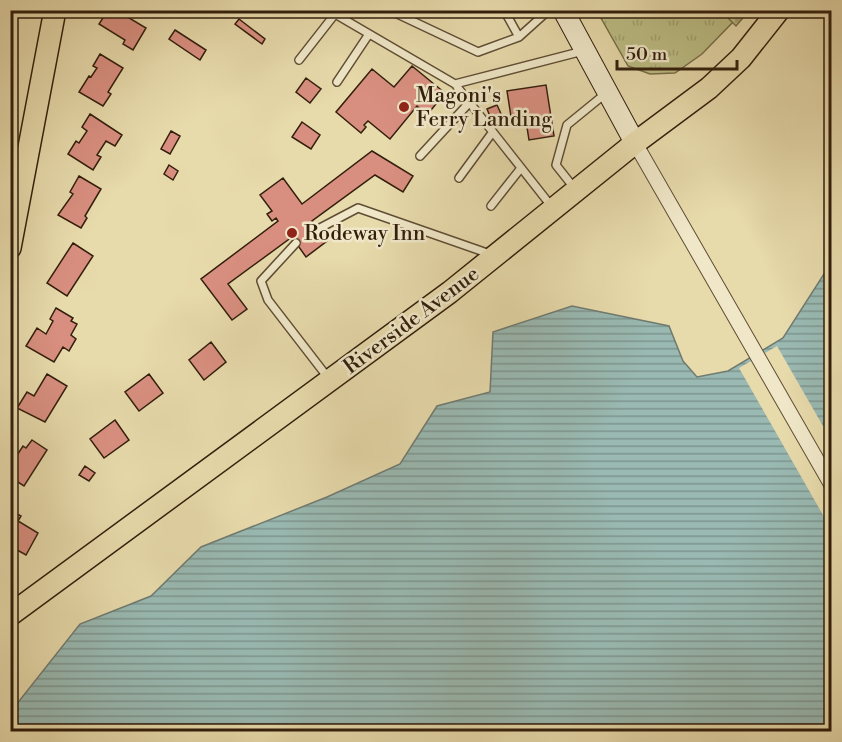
<svg xmlns="http://www.w3.org/2000/svg" width="842" height="742" viewBox="0 0 842 742" font-family="'Libre Bodoni',serif">
<style>
.grass{fill:url(#grass-tufts);stroke:#776e48;stroke-width:1.5}
.cemetery{fill:url(#cemetery-stones);stroke:#776e48;stroke-width:1.5}
.water{fill:url(#water-rules);stroke:#707b70;stroke-width:1.5}
.pier{fill:#e7daab}
.building{fill:#d98f80;stroke:#321e0c;stroke-width:1.5}
.lines{fill:none;stroke-linecap:round;stroke-linejoin:round}
.lane-casing{stroke:#5f4d34;stroke-width:10}
.street-casing{stroke:#5f4d34;stroke-width:16}
.secondary-casing{stroke:#321e0c;stroke-width:22}
.primary-casing{stroke:#321e0c;stroke-width:24}
.lane{stroke:#efe7c8;stroke-width:7}
.street{stroke:#efe7c8;stroke-width:14}
.secondary{stroke:#efe7c8;stroke-width:20}
.primary{stroke:#e7daab;stroke-width:21}
.poi-dot{fill:#8f2418;stroke:#efe7c8;stroke-width:2}
.labels{text-anchor:middle;stroke-width:5;stroke-linejoin:round;paint-order:stroke}
.poi-label{font-size:21px;fill:#321e0c;stroke:#efe7c8;text-anchor:start}
.street-label{font-size:21px;fill:#321e0c;stroke:#efe7c8}
</style>
<defs>
<pattern id="grass-tufts" width="24" height="20" patternUnits="userSpaceOnUse" patternTransform="scale(1.5)"><rect width="24" height="20" fill="#bcbd84"/><path d="M3 7l-1-3M5 7V3M7 7l1-3M15 17l-1-3M17 17v-4M19 17l1-3" fill="none" stroke="#a2a271"/></pattern>
<pattern id="cemetery-stones" width="16" height="16" patternUnits="userSpaceOnUse" patternTransform="scale(1.5)"><rect width="16" height="16" fill="#bcbd84"/><path d="M2 7V4a2 2 0 0 1 4 0v3zM10 15v-3a2 2 0 0 1 4 0v3z" fill="#a2a271"/></pattern>
<pattern id="water-rules" width="6" height="5" patternUnits="userSpaceOnUse" patternTransform="scale(1.5)"><rect width="6" height="5" fill="#99b9b2"/><path d="M0 2.5h6" fill="none" stroke="#7d968f"/></pattern>
</defs>
<rect width="100%" height="100%" fill="#e7daab"/>
<filter id="stains"><feTurbulence type="fractalNoise" baseFrequency=".00333" numOctaves="4"/><feColorMatrix values="0 0 0 0 .2 0 0 0 0 .09 0 0 0 0 .02 0 0 0 .5 -.17"/></filter>
<radialGradient id="worn" r=".72"><stop offset=".6" stop-color="#630" stop-opacity="0"/><stop offset="1" stop-color="#630" stop-opacity=".3"/></radialGradient>
<path class="grass" d="M597 11H721L733 22 702 54 675 73 650 74 628 66Z"/>
<path class="cemetery" d="M721 11H749L736 26Z"/>
<path class="water" d="M831 263V731L22 732 12 710 80 624 151 596 201 547 327 497 400 464 437 406 490 392 493 332 572 306 669 326 683 361 697 377 728 371 783 338Z"/>
<path class="pier" d="M777 346 831 440V529L739 368Z"/>
<path class="building" d="M108 10H116L146 28 133 50 123 44 125 40 99 24Z
M239 19 265 39 262 44 235 24Z
M175 30 206 50 200 60 169 39Z
M100 54 123 68 108 92 111 94 103 106 79 92 89 76 91 77 97 68 93 66Z
M412 66 445 93 427 115 417 106 390 139 368 121 364 125 366 127 361 133 336 112 372 69 394 87Z
M306 78 321 89 310 103 296 92Z
M546 85 554 136 529 140 526 121 512 123 507 91Z
M497 105 502 116 492 121 487 109Z
M90 114 122 135 115 146 106 141 97 155 101 157 93 170 68 154 76 141 79 143 87 131 82 127Z
M302 122 320 135 311 149 292 137Z
M171 131 180 136 170 154 161 149Z
M372 151 413 176 403 192 375 175 312 221 327 241 306 257 292 237 228 284 247 309 232 320 201 279 278 221 276 218 272 221 267 214 272 211 260 195 283 178 302 204Z
M169 165 178 171 173 180 164 174Z
M79 176 101 189 85 216 87 218 81 228 58 215 73 194 70 192Z
M73 243 93 256 67 296 47 283Z
M56 308 73 318 71 321 77 324 71 335 76 339 69 351 63 347 54 362 26 346 37 328 46 334 53 321 50 319Z
M211 342 226 362 204 380 189 360Z
M47 374 67 386 45 422 17 408 27 392 34 396Z
M149 374 163 393 139 411 125 392Z
M115 420 129 440 104 458 90 439Z
M32 440 47 450 24 486 10 477V466L23 446 26 448Z
M85 466 95 473 89 481 79 475Z
M10 510 21 516 18 521 38 533 26 555 10 546Z"/>
<g class="lines">
<defs>
<path id="lane" d="M389 10 478 52 519 37 549 10
M504 10 519 37
M299 60 335 14 455 84 552 207
M337 82 369 34
M455 84 583 51
M420 156 469 103
M459 178 492 133
M575 189 556 165 567 125 605 94
M491 206 521 168
M318 229 358 208 490 254
M296 243 261 281 268 300 329 379"/>
<path id="street" d="M635 143 832 486"/>
<path id="secondary" d="M563 10 635 143"/>
<path id="primary" d="M10 248 55 10
M10 615 450 292 635 143 709 88 741 58 779 10"/>
</defs>
<use href="#lane" class="lane-casing"/>
<use href="#street" class="street-casing"/>
<use href="#secondary" class="secondary-casing"/>
<use href="#primary" class="primary-casing"/>
<use href="#lane" class="lane"/>
<use href="#street" class="street"/>
<use href="#secondary" class="secondary"/>
<use href="#primary" class="primary"/>
</g>
<g class="poi-dot">
<circle cx="404" cy="107" r="6"/>
<circle cx="292" cy="233" r="6"/>
</g>
<g class="labels">
<g class="poi-label">
<text x="416" y="102">Magoni's<tspan x="416" dy="24">Ferry Landing</tspan></text>
<text x="304" y="240">Rodeway Inn</text>
</g>
<g class="street-label">
<text transform="translate(411 320) rotate(-37)" y="7">Riverside Avenue</text>
</g>
</g>
<rect width="842" height="742" fill="none" stroke="#e7daab" stroke-width="36"/>
<rect x="12" y="12" width="818" height="718" fill="none" stroke="#321e0c" stroke-width="3"/>
<rect x="18" y="18" width="806" height="706" fill="none" stroke="#321e0c" stroke-width="1.5"/>
<path d="M617 60v9h120v-9" fill="none" stroke="#321e0c" stroke-width="3"/>
<text x="626" y="60" font-size="18" fill="#321e0c" stroke="#efe7c8" stroke-width="4.5" paint-order="stroke">50 m</text>
<rect width="100%" height="100%" filter="url(#stains)"/>
<rect width="100%" height="100%" fill="url(#worn)"/>
</svg>
